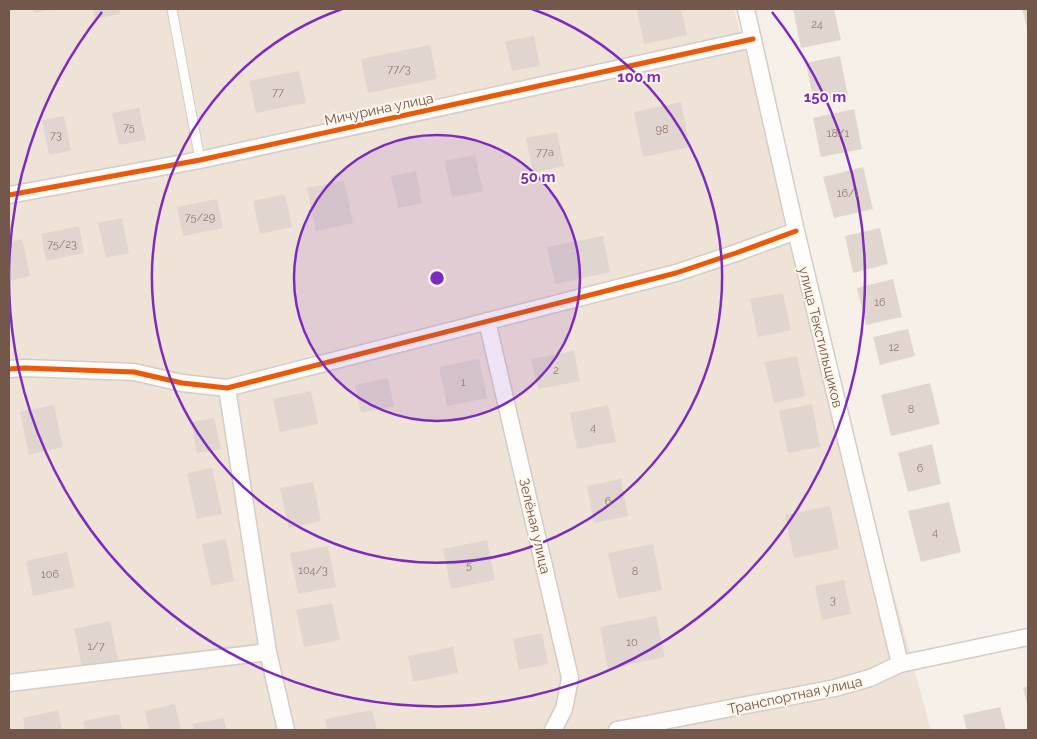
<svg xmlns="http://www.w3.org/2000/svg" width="1037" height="739" viewBox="0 0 1037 739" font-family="Raleway,sans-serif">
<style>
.residential{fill:#efe3d7}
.building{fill:#e0d6cf}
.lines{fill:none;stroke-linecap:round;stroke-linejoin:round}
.service-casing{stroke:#d4ccc7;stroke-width:11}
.minor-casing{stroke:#d4ccc7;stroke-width:19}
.service{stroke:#fefdfc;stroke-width:9}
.minor{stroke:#fefdfc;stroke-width:16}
.cycleway-casing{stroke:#fef6ea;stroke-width:8}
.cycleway{stroke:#e8590c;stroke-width:5}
.ring{fill:none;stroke:#7b2cbf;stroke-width:2.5}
.labels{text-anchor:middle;stroke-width:4;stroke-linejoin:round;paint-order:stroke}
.number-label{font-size:11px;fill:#907a6f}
.street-label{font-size:14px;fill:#73574b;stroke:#fef6ea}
.centre{fill:#7b2cbf;stroke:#fef6ea;stroke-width:2.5}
.ring-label{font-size:15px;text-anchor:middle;font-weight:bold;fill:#7b2cbf;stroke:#fef6ea;stroke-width:4;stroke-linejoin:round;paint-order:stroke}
</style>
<rect width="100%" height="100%" fill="#f6f0e9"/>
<path class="residential" d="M9 9H734L931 730H9Z"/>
<path class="building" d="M33 9H49L50 10 34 13Z
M93 9H119L120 14 95 19Z
M637 9H681L687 35 644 44Z
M793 9H834L841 40 801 48Z
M1022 9H1028V31Z
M534 36 540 66 512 71 505 41Z
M430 45 437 79 368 93 361 59Z
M840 56 848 96 814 103 806 63Z
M299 71 306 103 256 113 249 81Z
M681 102 690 147 643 157 634 112Z
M139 108 146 140 119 145 112 113Z
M854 109 862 149 821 157 813 118Z
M64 116 71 151 49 155 42 120Z
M557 132 564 166 533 173 526 138Z
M475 155 483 191 452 197 445 161Z
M863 167 873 209 834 218 823 177Z
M416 171 422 203 398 208 391 176Z
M344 181 353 223 316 231 307 188Z
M285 194 292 227 260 234 253 201Z
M217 199 223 228 183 236 177 207Z
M122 218 129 253 106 258 98 223Z
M79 226 84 253 46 261 41 234Z
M880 228 888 264 853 273 845 236Z
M603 236 610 272 555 284 547 247Z
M22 239 30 276 9 281V242Z
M893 279 902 317 866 325 857 288Z
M783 293 791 330 758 337 750 299Z
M908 329 915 356 880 365 873 337Z
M574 351 580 381 538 389 531 359Z
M797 356 805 396 774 403 765 362Z
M479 359 487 398 447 406 439 367Z
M388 378 394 406 361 413 355 385Z
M930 383 940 424 891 436 881 395Z
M311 391 318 424 280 432 273 399Z
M812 404 820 447 788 453 779 411Z
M54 405 63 447 29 455 20 412Z
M608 405 616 442 577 449 570 413Z
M214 418 221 449 197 453 191 422Z
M932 444 941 484 908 492 898 453Z
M212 468 222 514 197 519 187 473Z
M621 479 628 516 594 523 587 486Z
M313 482 321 521 289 528 280 488Z
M949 502 961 552 921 562 908 511Z
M830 506 839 549 794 558 785 515Z
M226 539 234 581 211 586 202 544Z
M487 540 495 580 451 589 443 549Z
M653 544 662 590 618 599 608 553Z
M328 546 336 587 298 594 290 553Z
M67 552 75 587 33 596 26 561Z
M844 580 851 614 822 620 815 586Z
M332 603 340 640 304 647 296 610Z
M656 616 665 657 608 669 600 627Z
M110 621 119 664 83 672 74 629Z
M542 633 548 664 519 670 513 639Z
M453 647 458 673 413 682 408 656Z
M1028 686V708L1023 688Z
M175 704 181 730H149L145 711Z
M1000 707 1006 730H967L963 715Z
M58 710 62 730H25L23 718Z
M372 710 377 730H327L325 719Z
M119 714 122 730H85L83 721Z
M224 718 226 730H194L192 724Z"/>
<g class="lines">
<defs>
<path id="service" d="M172 9 200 160"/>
<path id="minor" d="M746 9 796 231 900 664
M9 195 200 160 753 39
M487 321 570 678 564 709 553 730
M9 369 25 368 134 372 182 383 227 388 676 273 736 253 796 231
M227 388 268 652 286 730
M9 683 268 652
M617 730 835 688 870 678 900 664 1028 637"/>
</defs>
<use href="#service" class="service-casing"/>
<use href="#minor" class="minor-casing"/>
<use href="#service" class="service"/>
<use href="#minor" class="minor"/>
<defs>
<path id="cycleway" d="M9 195 200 160 753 39
M9 369 25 368 134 372 182 383 227 388 676 273 736 253 796 231"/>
</defs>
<use href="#cycleway" class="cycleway-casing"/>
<use href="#cycleway" class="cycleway"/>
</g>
<circle cx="437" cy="278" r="143" fill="#7b2cbf" fill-opacity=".12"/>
<g class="ring">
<circle cx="437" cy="278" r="143"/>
<path d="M532 9A285 285 0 1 1 342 9"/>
<path d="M772 12A428 428 0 1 1 102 12"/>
</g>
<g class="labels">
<g class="number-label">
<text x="817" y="28">24</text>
<text x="399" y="73">77/3</text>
<text x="278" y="96">77</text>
<text x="129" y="131">75</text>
<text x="662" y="133">98</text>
<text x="838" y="137">18/1</text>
<text x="56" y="139">73</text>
<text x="545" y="156">77а</text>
<text x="848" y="197">16/1</text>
<text x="200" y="221">75/29</text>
<text x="62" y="248">75/23</text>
<text x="880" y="306">16</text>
<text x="894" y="351">12</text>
<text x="556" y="374">2</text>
<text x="463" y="386">1</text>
<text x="911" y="413">8</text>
<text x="593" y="431">4</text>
<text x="920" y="472">6</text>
<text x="608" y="505">6</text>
<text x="935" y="536">4</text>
<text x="469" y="569">5</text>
<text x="313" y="574">104/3</text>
<text x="635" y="575">8</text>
<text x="50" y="578">106</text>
<text x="833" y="604">3</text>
<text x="632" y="646">10</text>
<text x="96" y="650">1/7</text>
</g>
<g class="street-label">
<text transform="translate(379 109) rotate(-12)" y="5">Мичурина улица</text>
<text transform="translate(821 337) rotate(76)" y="5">улица Текстильщиков</text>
<text transform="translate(535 526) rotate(77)" y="5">Зелёная улица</text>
<text transform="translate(795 695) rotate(-12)" y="5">Транспортная улица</text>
</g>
</g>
<circle cx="437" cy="278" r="8" class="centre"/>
<g class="ring-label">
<text x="639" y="82">100 m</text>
<text x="825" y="102">150 m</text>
<text x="538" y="182">50 m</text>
</g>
<rect width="1037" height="739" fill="none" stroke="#73574b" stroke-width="20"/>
</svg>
